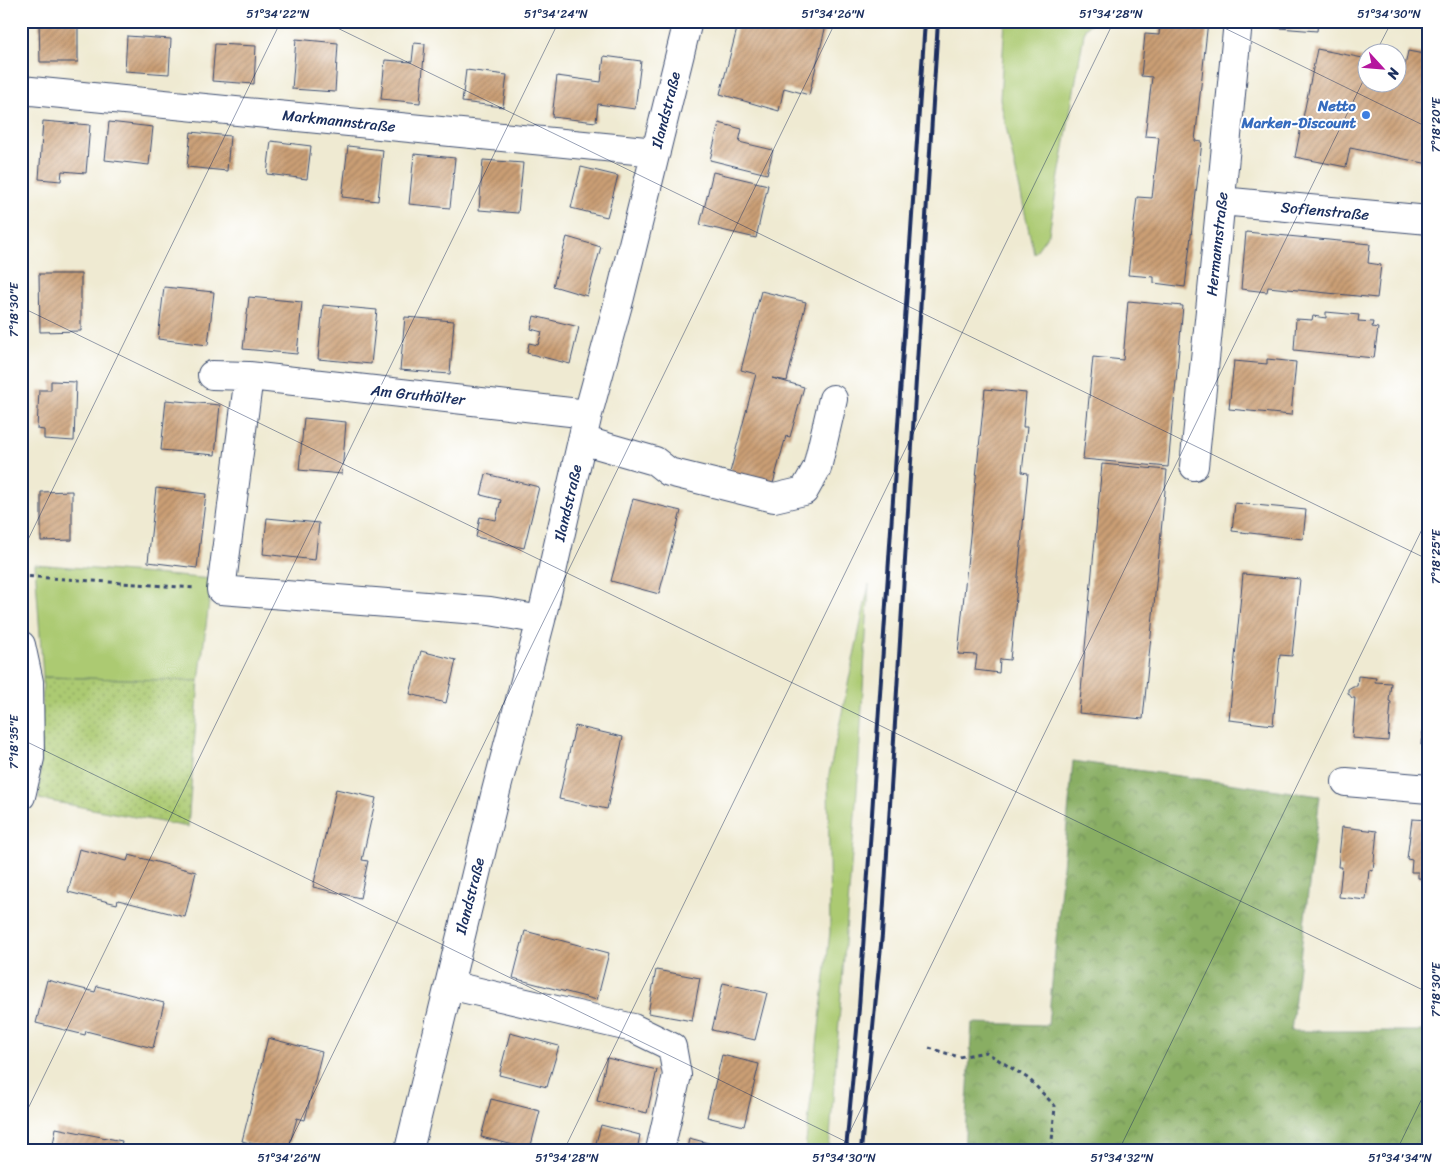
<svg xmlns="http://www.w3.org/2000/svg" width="1450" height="1171" viewBox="0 0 1450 1171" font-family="Sriracha,sans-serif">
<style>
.green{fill:#acca72;stroke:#647c68}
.forest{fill:url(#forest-crowns);stroke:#526e61}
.park{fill:url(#park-dots);stroke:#647c68}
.building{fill:url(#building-hatch)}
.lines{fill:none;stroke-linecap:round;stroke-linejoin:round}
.minor-casing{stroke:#3b4b6f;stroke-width:30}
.path{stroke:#3b4b6f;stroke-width:3;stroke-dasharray:4 4;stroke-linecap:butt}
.minor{stroke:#fff;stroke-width:28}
.rail{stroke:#1b2f5e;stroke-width:4}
.ticks{fill:none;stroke:#1b2f5e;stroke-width:1;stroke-opacity:0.45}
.shop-dot{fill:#3f7fe0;stroke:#fff;stroke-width:2}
.labels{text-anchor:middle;stroke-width:4;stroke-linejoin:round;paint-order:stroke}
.shop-label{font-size:15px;font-weight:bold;fill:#366cbe;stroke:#fff;text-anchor:end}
.street-label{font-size:15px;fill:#1b2f5e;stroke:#fff}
.neatline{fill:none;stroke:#1b2f5e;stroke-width:2}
.ticks-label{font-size:12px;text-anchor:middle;fill:#1b2f5e}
</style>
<defs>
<pattern id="forest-crowns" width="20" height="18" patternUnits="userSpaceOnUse" patternTransform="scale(1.25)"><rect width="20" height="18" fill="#89ae64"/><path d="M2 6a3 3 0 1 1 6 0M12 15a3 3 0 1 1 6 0" fill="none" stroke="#6f8e56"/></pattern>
<pattern id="park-dots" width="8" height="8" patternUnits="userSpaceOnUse" patternTransform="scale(1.25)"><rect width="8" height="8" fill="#acca72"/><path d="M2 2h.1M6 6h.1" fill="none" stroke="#8ba461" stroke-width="1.8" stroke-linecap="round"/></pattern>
<pattern id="building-hatch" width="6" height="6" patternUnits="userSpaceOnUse" patternTransform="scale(1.25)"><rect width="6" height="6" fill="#cb9f75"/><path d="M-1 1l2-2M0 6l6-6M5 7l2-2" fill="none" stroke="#a48263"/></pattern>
</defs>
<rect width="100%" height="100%" fill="#fff"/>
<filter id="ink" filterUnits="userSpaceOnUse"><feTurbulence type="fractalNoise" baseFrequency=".02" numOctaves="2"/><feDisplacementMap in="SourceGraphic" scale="10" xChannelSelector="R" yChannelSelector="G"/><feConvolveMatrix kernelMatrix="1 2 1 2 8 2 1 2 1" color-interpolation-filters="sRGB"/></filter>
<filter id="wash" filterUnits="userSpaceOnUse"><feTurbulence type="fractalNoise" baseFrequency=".0096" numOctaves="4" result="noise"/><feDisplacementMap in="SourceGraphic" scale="20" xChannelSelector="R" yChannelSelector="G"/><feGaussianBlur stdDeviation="1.12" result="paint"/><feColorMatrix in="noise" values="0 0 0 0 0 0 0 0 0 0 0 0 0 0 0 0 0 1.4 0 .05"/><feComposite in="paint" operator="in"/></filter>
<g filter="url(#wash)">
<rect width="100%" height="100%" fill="#efead2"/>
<path class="green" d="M1005 21H1094L1085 28 1049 233 1034 254 1000 99Z
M35 564 212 579 199 681 43 677Z
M869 584 858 777 829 1150H805L830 932 828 779Z"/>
<path class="forest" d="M1073 761 1320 796 1291 1031H1429V1150H964L972 1023 1048 1025Z"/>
<path class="park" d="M43 677 199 681 188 827 39 799Z"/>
<g id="blocks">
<path class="building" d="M39 21H78V62H40Z
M739 21H827L809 95 784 88 779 111 720 94Z
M1160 21H1208L1195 141 1202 142 1185 287 1154 283V277L1128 275 1137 197 1152 198 1159 137 1145 136 1152 77 1141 76 1145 34 1159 35Z
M1266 21H1318L1317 31 1266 27Z
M127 36 171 39 169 74 125 71Z
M296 39 338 43 335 92 292 89Z
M414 43 425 44 420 103 381 99 385 60 412 62Z
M215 44 256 46 254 84 212 81Z
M1317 49 1368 59V82H1398V65L1405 66 1408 51 1429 55V164L1350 148 1346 167 1295 157Z
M604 56 641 61 635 109 598 104 596 122 552 117 557 76 601 82Z
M466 70 507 75 503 107 462 102Z
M43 121 90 125 86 173 62 171 61 181 39 179Z
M109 122 153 127 149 165 105 160Z
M719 123 742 129 739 142 773 150 767 174 710 160Z
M191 132 230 136 227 171 187 167Z
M271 141 311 146 307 179 267 174Z
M348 146 383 150 378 201 342 197Z
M414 154 455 158 450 208 409 204Z
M483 160 523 163 518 213 479 210Z
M581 167 618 176 607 217 571 208Z
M713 172 768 185 756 238 700 225Z
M1246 232 1370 244 1368 263 1381 265 1377 298 1268 287 1267 292 1241 289Z
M567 237 601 247 587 296 553 286Z
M39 274H81V331L40 332Z
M164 287 214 292 208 345 158 339Z
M761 291 806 302 787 381 772 378 804 387 790 437 786 436 771 491 728 480 756 374 741 370Z
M249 297 302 302 297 354 243 349Z
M1128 301 1183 306 1168 467 1083 459 1093 357 1123 360Z
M323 305 377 310 371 364 318 359Z
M1326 312 1359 315 1358 321 1373 322 1372 327 1378 328 1374 358 1294 350 1296 319 1312 320 1313 316 1326 318Z
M534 316 579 327 570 364 527 353 529 343 538 345 542 332 531 329Z
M405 317 454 321 450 374 400 370Z
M1267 359 1296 362 1291 415 1229 409 1234 361 1267 364Z
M51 381 76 382 74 441 44 439V430L37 429 39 390H51Z
M985 389 1026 393 1023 427H1027L1022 472 1028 473 1010 660 1000 659 999 673 975 670 977 655 958 654Z
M166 400 220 405 215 455 161 450Z
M304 418 346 422 342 474 299 470Z
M1102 464 1167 470 1143 719 1079 713Z
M486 474 539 487 524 548 476 537 480 517 496 520 501 500 481 495Z
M156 488 206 494 197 568 148 562Z
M72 491V540L41 541V492Z
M633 499 681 511 659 594 611 581Z
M1235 503 1306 510 1303 539 1232 531Z
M267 518 319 523 315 560 263 554Z
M1243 574 1300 579 1292 656 1280 655 1273 725 1229 720Z
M421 651 456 660 446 703 410 694Z
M1358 676 1376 678 1375 682 1391 683 1389 701 1391 702 1388 741 1352 738 1355 698H1352L1348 693V689L1353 686H1357Z
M1425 706 1429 707V746L1421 745Z
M575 726 623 737 607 809 559 799Z
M336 789 376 798 362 860 368 861 360 898 313 887Z
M1412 819 1429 820 1428 879 1418 878V872H1411L1412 860 1407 859Z
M1342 827 1377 831 1373 871 1369 870 1366 900 1339 897 1342 867H1338Z
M79 849 127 861 129 855 196 872 185 917 118 900 117 904 68 892Z
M525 931 609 953 597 1000 513 978Z
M656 970 700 978 692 1021 648 1013Z
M47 980 95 992 97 986 164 1003 153 1048 86 1031 85 1035 36 1023Z
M723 983 767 993 755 1040 712 1030Z
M510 1033 559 1046 547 1087 499 1075Z
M268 1038 322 1052 305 1120 297 1118 288 1150H275L242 1141Z
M722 1055 759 1064 744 1126 707 1117Z
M607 1058 657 1070 647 1113 597 1101Z
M491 1099 540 1111 530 1149 481 1137Z
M601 1125 640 1135 637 1150H594Z
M56 1128 122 1141 120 1150H52Z
M689 1138 731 1149V1150H687Z"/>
</g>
</g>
<g filter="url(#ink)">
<use href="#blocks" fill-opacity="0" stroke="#3b4b6f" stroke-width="1"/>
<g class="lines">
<defs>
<path id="minor" d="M21 90 656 152
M1221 201 1429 220
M212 375 249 376 588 414
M249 376 221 590 490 611 541 620
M582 440 655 461 669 472 774 498 804 491 817 468 833 399
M1194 466 1212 291 1238 21
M21 645 29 682 30 758 21 796
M1346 782 1429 789
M449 985 633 1028 672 1047 677 1075 660 1150
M409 1150 496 791 541 620 588 414 620 297 688 21"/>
</defs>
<use href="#minor" class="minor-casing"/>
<path class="path" d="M21 576 195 588
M929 1048 959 1057 986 1052 1029 1079 1055 1106 1052 1141 1053 1150"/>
<use href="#minor" class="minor"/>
<path class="rail" d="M846 1150 859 1008 925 21
M861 1150 882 935 938 21"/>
</g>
</g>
<path class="ticks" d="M323 21 1429 560M1210 21 1429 128M1376 52 1392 21M21 307 1429 993M21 554 281 21M21 739 863 1150M21 1123 559 21M286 1150 836 21M564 1150 1114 21M841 1150 1368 71M1119 1150 1429 515M1397 1150 1429 1084"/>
<circle class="shop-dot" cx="1366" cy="115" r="5"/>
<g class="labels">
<g class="shop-label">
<text x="1356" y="111">Netto<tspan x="1356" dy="17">Marken-Discount</tspan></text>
</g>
<g class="street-label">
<text transform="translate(666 110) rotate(-76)" y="5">Ilandstraße</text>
<text transform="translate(339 121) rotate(6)" y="5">Markmannstraße</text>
<text transform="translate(1325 211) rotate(5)" y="5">Sofienstraße</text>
<text transform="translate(1217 244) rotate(-84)" y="5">Hermannstraße</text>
<text transform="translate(418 395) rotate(6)" y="5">Am Gruthölter</text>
<text transform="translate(568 503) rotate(-77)" y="5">Ilandstraße</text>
<text transform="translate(470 896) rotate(-76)" y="5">Ilandstraße</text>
</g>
</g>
<rect width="1450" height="1171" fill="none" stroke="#fff" stroke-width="55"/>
<g transform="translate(1382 68) rotate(116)"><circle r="24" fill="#ffffff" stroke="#a4acbf"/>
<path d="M0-4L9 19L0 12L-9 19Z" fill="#b5179e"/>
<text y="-8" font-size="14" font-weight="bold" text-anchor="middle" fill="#1b2f5e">N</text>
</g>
<rect x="28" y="28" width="1394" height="1116" class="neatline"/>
<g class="ticks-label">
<text x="278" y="18">51°34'22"N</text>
<text x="556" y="18">51°34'24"N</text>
<text x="833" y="18">51°34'26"N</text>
<text x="1111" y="18">51°34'28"N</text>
<text x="1389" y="18">51°34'30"N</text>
<text transform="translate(1436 125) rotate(-90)" y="4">7°18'20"E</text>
<text transform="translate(14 310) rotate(-90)" y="4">7°18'30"E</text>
<text transform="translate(1436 557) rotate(-90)" y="4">7°18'25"E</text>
<text transform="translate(14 742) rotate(-90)" y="4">7°18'35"E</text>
<text transform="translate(1436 990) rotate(-90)" y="4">7°18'30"E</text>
<text x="289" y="1162">51°34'26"N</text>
<text x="567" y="1162">51°34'28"N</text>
<text x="844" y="1162">51°34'30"N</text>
<text x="1122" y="1162">51°34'32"N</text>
<text x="1400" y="1162">51°34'34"N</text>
</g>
</svg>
